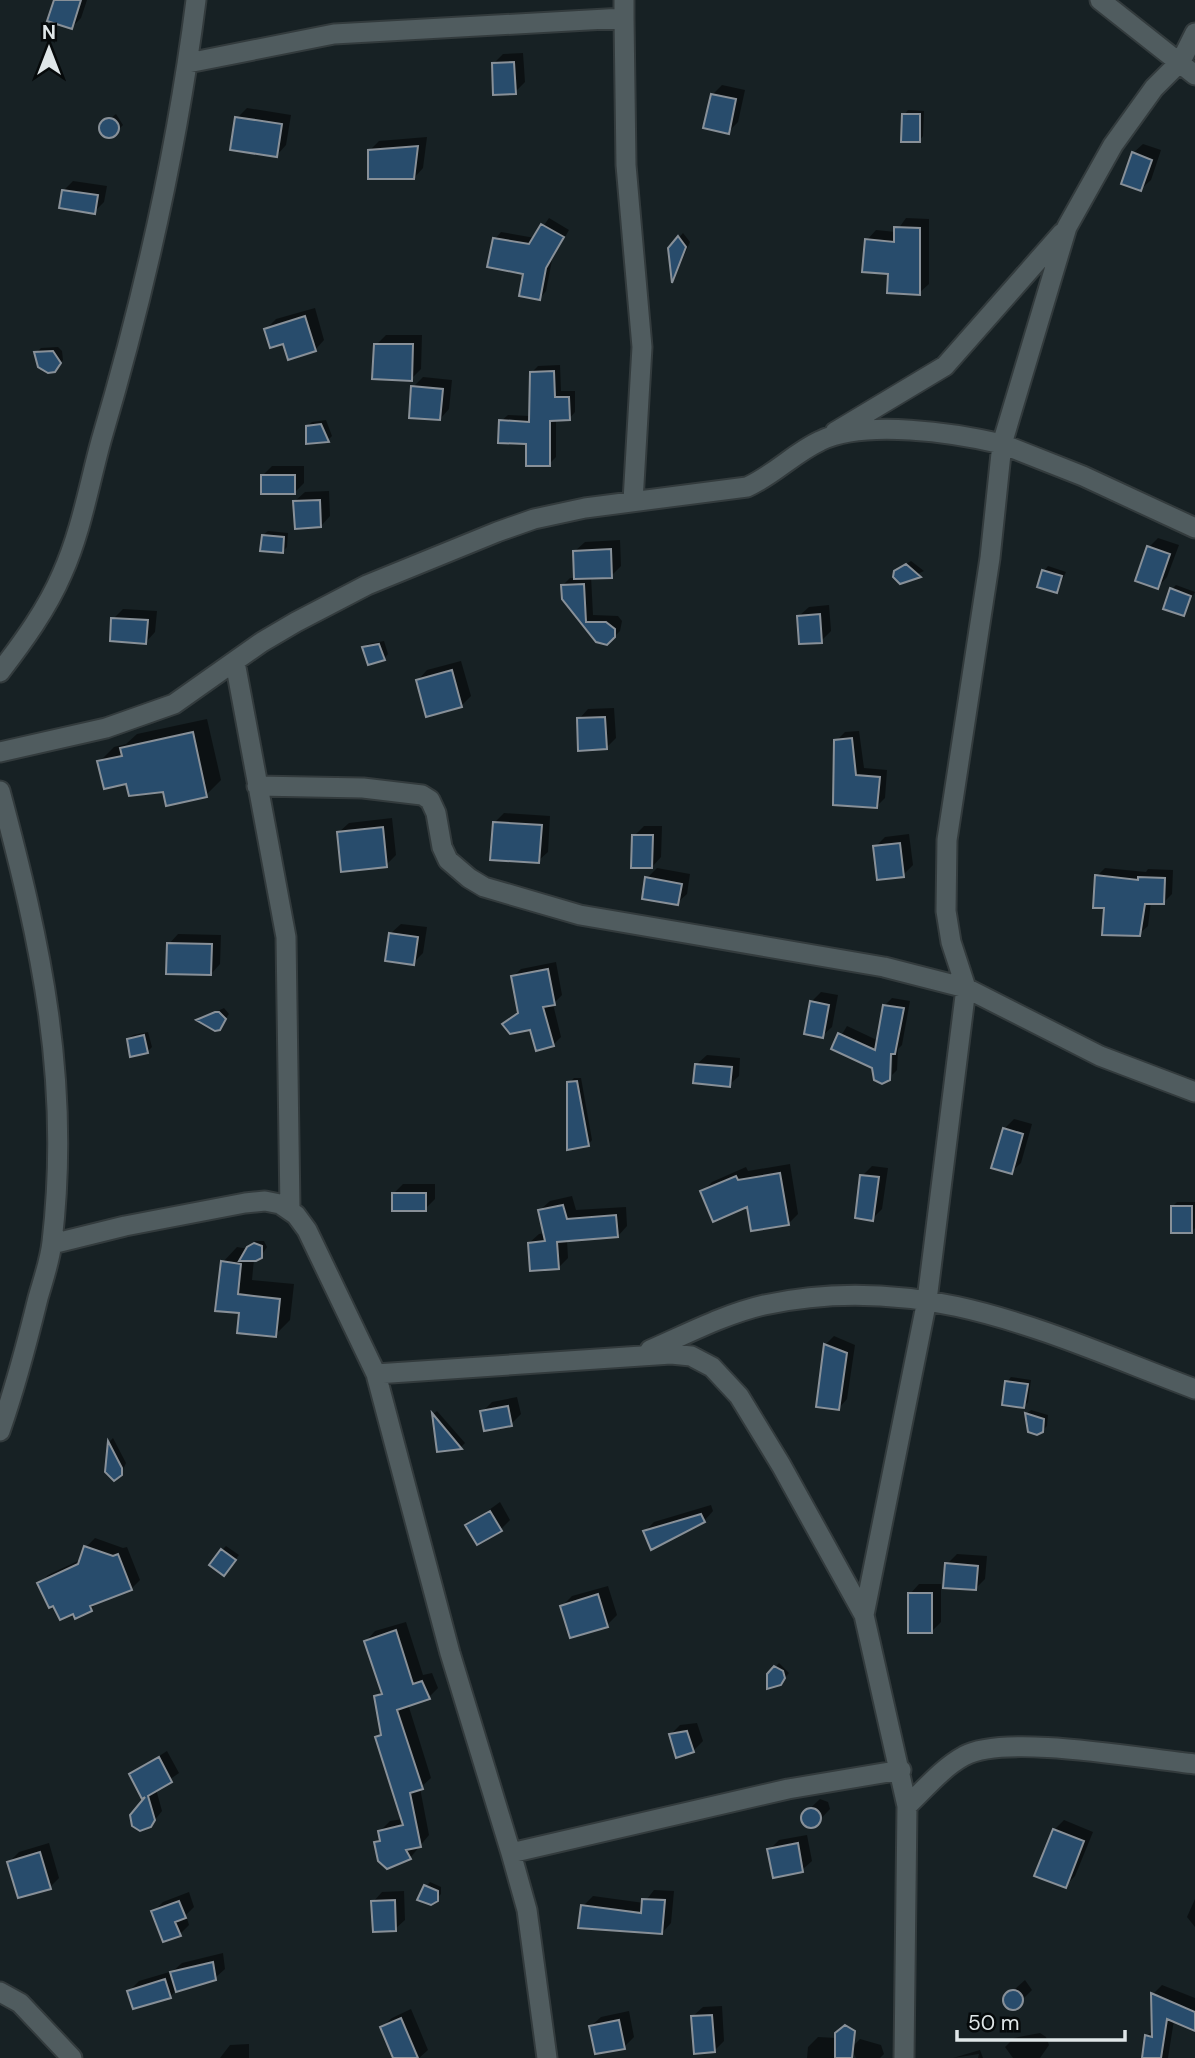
<svg xmlns="http://www.w3.org/2000/svg" width="1195" height="2058" viewBox="0 0 1195 2058" font-family="'DM Sans',sans-serif">
<style>
.shadow{fill:#0007}
.building{fill:#284c6c;stroke:#889098;stroke-width:2}
.lines{fill:none;stroke-linecap:round;stroke-linejoin:round}
.minor-casing{stroke:#333b3d;stroke-width:23}
.tertiary-casing{stroke:#333b3d;stroke-width:23}
.minor{stroke:#505c5f;stroke-width:19}
.tertiary{stroke:#505c5f;stroke-width:19}
</style>
<rect width="100%" height="100%" fill="#172124"/>
<path class="shadow" d="M56 0H87L81 18 72 27Z
M523 53 525 82 515 92 493 64 503 54Z
M722 85 745 90 738 122 728 132 712 95Z
M247 108 291 115 286 145 277 155 237 118Z
M908 110 924 111 923 136 919 141 904 115Z
M116 114 123 125 112 136 101 133 102 125Z
M427 137 423 168 414 178 369 151 379 141Z
M1143 144 1161 150 1151 180 1141 189 1133 153Z
M73 181 107 186 104 202 94 212 63 191Z
M549 218 569 230 552 260 546 291 540 298 525 273 495 239 501 232 535 238Z
M906 218 929 219V284L919 293 890 273 867 240 876 230 896 232Z
M683 233 690 242 674 279 670 248Z
M315 308 324 340 315 350 284 342 266 329 276 319Z
M386 335H422L421 369 411 379 376 345Z
M58 347 62 351 63 360 54 370 36 353 41 348Z
M560 365 561 391H575V412L569 419H556V457L549 464 501 421 508 415 530 416 532 372 538 366Z
M423 377 452 380 449 409 440 419 413 387Z
M326 420 332 436 328 440 307 426 312 422Z
M272 466H304V483L295 492 263 475Z
M329 491 330 516 321 526 295 501 305 492Z
M268 531 288 533 287 547 282 552 263 535Z
M1158 538 1179 545 1167 577 1158 587 1149 547Z
M620 540 621 566 611 576H591L593 615 618 616 622 621 620 631 612 639 597 641 562 586 570 578H576L575 551 585 542Z
M911 561 924 571 900 582 895 571Z
M1048 566 1066 572 1057 591 1044 571Z
M1176 585 1195 592 1183 614 1172 589Z
M829 605 831 631 821 641 799 616 809 607Z
M123 609 157 611 155 632 146 642 113 619Z
M384 641 388 654 384 659 364 648 368 644Z
M461 661 471 696 461 706 418 680 427 670Z
M614 708 616 738 606 748 579 719 588 709Z
M207 719 221 780 206 795 127 782 99 762 114 747 126 744 137 734Z
M859 731 864 768 887 770 885 798 877 806 835 803 836 741 845 732Z
M504 813 550 816 548 852 538 861 495 822Z
M392 818 396 855 386 865 339 832 349 823Z
M644 826H662L661 857 652 867 634 836Z
M909 834 913 865 903 875 875 847 885 837Z
M657 868 690 874 687 894 677 903 647 878Z
M1105 868 1146 872 1148 869 1173 870 1172 894 1164 902H1151L1148 926 1139 934 1106 907 1097 876Z
M401 924 427 927 423 953 413 963 391 933Z
M178 934 221 935 220 964 211 974 169 944Z
M556 962 562 995 553 1004 561 1037 553 1045 531 1027 514 1032 507 1030 504 1025 519 1011 513 977 521 969Z
M821 992 838 995 832 1027 822 1036 811 1002Z
M892 998 910 1001 902 1045 898 1049 897 1070 892 1075 893 1045H889V1078L873 1067 833 1049 847 1026 879 1041 885 1005Z
M224 1008 229 1014 219 1028 199 1020Z
M148 1032 152 1047 147 1052 128 1039 133 1035Z
M707 1055 740 1058 739 1076 729 1085 697 1064Z
M574 1078H581L592 1140 588 1145 569 1083Z
M1014 1119 1032 1124 1021 1163 1011 1172 1004 1129Z
M790 1164 798 1214 788 1224 748 1205 702 1192 712 1182 746 1167 748 1171Z
M872 1166 888 1168 882 1209 872 1219 862 1176Z
M403 1184H435V1199L425 1209 394 1193Z
M572 1196 576 1210 626 1207 627 1226 618 1236 567 1240 568 1258 558 1268 529 1243 539 1234 545 1233 540 1210 550 1201Z
M1177 1202H1195V1228L1191 1232 1173 1206Z
M255 1241H264L267 1247 259 1259H254L252 1280 294 1284 290 1320 275 1335 241 1312 223 1262 237 1247 249 1249Z
M834 1336 855 1345 847 1399 839 1408 818 1405 826 1344Z
M1011 1377 1031 1380 1028 1402 1024 1407 1007 1382Z
M517 1397 521 1414 511 1424 482 1412 492 1402Z
M1031 1410 1048 1415 1047 1426 1042 1431 1027 1414Z
M437 1411 465 1443 461 1447 439 1450 433 1414Z
M113 1438 126 1463 121 1474H107L110 1441Z
M500 1502 510 1520 501 1529 467 1526Z
M711 1505 713 1511 704 1521 645 1531 654 1522Z
M95 1538 123 1548 127 1547 140 1580 131 1589 100 1600 91 1609 74 1611 53 1604 39 1584 48 1575 82 1559 86 1547Z
M226 1546 239 1555 228 1569 222 1550Z
M957 1554 987 1556 985 1579 976 1588 947 1564Z
M919 1584H941V1622L932 1631 910 1594Z
M608 1586 617 1615 607 1625 562 1606 572 1596Z
M406 1622 423 1675 432 1673 438 1688 429 1697 408 1704 431 1778 420 1788 429 1835 410 1858 376 1842 381 1837 380 1831 390 1821 403 1819 377 1738 382 1733 376 1697 382 1690 366 1641 375 1631Z
M779 1663 789 1673 785 1678 769 1674Z
M697 1723 703 1741 693 1751 671 1734 680 1725Z
M167 1751 179 1773 156 1789 162 1811 150 1826 131 1815 153 1792 131 1774Z
M820 1799 828 1802 830 1809 815 1825 805 1826 804 1814Z
M1064 1820 1093 1832 1075 1876 1065 1886 1054 1830Z
M807 1835 812 1861 802 1870 769 1850 779 1840Z
M49 1843 59 1878 50 1887 9 1862 19 1852Z
M430 1882 441 1887V1894L436 1899 426 1887Z
M654 1890 674 1891 671 1923 662 1933 583 1906 593 1896 644 1903Z
M404 1891 405 1920 395 1929 373 1902 382 1892Z
M189 1892 194 1907 186 1915 189 1925 180 1934 154 1911 163 1902Z
M1195 1899V1927L1187 1917Z
M223 1953 225 1969 215 1978 176 1990 170 1997 129 1991 139 1981 173 1971 182 1963Z
M1025 1980 1032 1990 1015 2007 1008 2008 1005 1998Z
M1162 1985 1195 1998V2029L1174 2020 1168 2058H1143L1147 2036 1154 2029 1153 1994Z
M722 2006 724 2041 714 2051 693 2016 703 2007Z
M411 2009 428 2050 419 2058H395L382 2027 392 2018Z
M629 2011 634 2037 624 2047 591 2026 601 2017Z
M1040 2033 1046 2037 1049 2045 1040 2058H1013L1005 2047 1014 2038Z
M818 2037 837 2038 836 2058H807L808 2047Z
M860 2039 881 2045 884 2054 880 2058H856L851 2048Z
M249 2044V2058H220L230 2045Z
M980 2050 983 2058H978L979 2054 953 2058Z"/>
<path class="building" d="M54 0H81L72 29 47 21Z
M514 62 516 94 493 95 492 63Z
M711 94 736 99 729 134 703 128Z
M902 114H920V142H901Z
M235 117 282 124 277 157 230 150Z
M99 128a10 10 0 1 1 20 0a10 10 0 1 1-20 0Z
M418 146 414 179H368V150Z
M1132 152 1152 160 1141 191 1121 184Z
M62 190 98 195 95 214 59 208Z
M541 224 564 237 546 268 540 300 519 296 523 274 487 267 493 238 529 244Z
M894 227 920 228V295L887 293 888 274 862 272 865 239 894 242Z
M678 236 686 247 672 283 668 248Z
M305 316 316 351 288 360 283 344 270 348 264 329Z
M374 344H413L412 381 372 379Z
M53 351 61 363 55 372 48 373 38 367 34 352Z
M554 371 555 397H569L570 420 550 421V466H526V444L498 443 499 420 529 422 530 372Z
M411 386 443 389 440 420 409 418Z
M321 424 329 442 306 444V426Z
M261 475H295V494H261Z
M320 500 321 527 295 529 293 501Z
M262 535 284 537 283 553 260 551Z
M1147 546 1170 554 1158 589 1135 581Z
M611 549 612 578 574 579 573 551Z
M906 564 921 577 900 584 893 577 894 571Z
M1042 570 1062 576 1057 593 1037 587Z
M584 584 586 622H606L615 629V637L607 645 596 642 562 599 561 585Z
M1170 588 1191 596 1184 616 1163 609Z
M820 614 822 643 799 644 797 616Z
M111 618 148 620 146 644 110 641Z
M379 644 385 660 368 665 362 647Z
M452 670 462 707 426 717 416 680Z
M605 717 607 749 578 751 577 718Z
M193 732 207 797 166 806 163 792 129 796 126 784 104 789 97 761 122 756 120 748Z
M852 738 856 775 880 777 877 808 833 805 834 740Z
M493 822 542 825 539 863 490 860Z
M383 827 387 867 341 872 337 832Z
M632 835H653L652 868H631Z
M900 843 904 877 877 880 873 846Z
M1095 875 1138 880V877L1165 878 1164 904H1145L1140 936 1102 935 1104 908H1093Z
M645 877 682 884 678 905 642 899Z
M389 933 418 937 414 965 385 961Z
M167 943 212 944 211 975 166 974Z
M548 969 555 1005 543 1007 554 1046 536 1051 530 1030 510 1034 502 1024 518 1013 511 976Z
M810 1001 829 1005 823 1038 804 1034Z
M883 1005 904 1008 895 1054H891L890 1080 882 1084 874 1080 872 1068 831 1049 838 1033 875 1050Z
M215 1012H219L226 1019 220 1030 215 1031 196 1020Z
M144 1035 148 1053 130 1057 127 1039Z
M695 1064 732 1067 730 1087 693 1083Z
M577 1081 589 1146 567 1150V1082Z
M1003 1128 1023 1134 1012 1174 991 1168Z
M780 1173 789 1225 751 1231 747 1207 713 1222 700 1191 736 1176 738 1180Z
M860 1175 879 1177 873 1221 855 1218Z
M392 1193H426V1211H392Z
M563 1205 567 1219 616 1215 618 1237 557 1242 559 1269 530 1271 528 1243 545 1241 538 1210Z
M1171 1206H1192V1233H1171Z
M254 1243 262 1246V1258L256 1261H239L247 1247Z
M221 1261 241 1264 238 1294 280 1299 276 1337 237 1333 239 1313 215 1311Z
M824 1344 847 1353 839 1410 816 1407Z
M1005 1381 1028 1384 1024 1408 1002 1405Z
M508 1406 512 1426 484 1431 480 1411Z
M432 1413 462 1449 437 1452Z
M1025 1413 1044 1419 1043 1432 1037 1435 1028 1432Z
M108 1441 122 1468V1475L114 1481 105 1472Z
M490 1511 502 1531 477 1545 465 1525Z
M701 1514 705 1522 651 1550 643 1531Z
M84 1546 113 1556 118 1554 132 1590 90 1606 92 1611 75 1619 73 1614 60 1620 53 1606 49 1608 37 1583 78 1564Z
M221 1549 236 1560 224 1576 209 1565Z
M945 1563 978 1566 976 1590 943 1588Z
M908 1593H932V1633H908Z
M598 1594 608 1627 570 1638 560 1606Z
M396 1630 413 1684 422 1681 430 1699 397 1710 423 1789 410 1793 421 1847 406 1850 411 1859 387 1869 378 1861 374 1842 380 1841 378 1831 403 1825 375 1737 381 1735 374 1696 382 1694 364 1641Z
M774 1666 783 1671 785 1678 781 1685 767 1689V1674Z
M687 1731 694 1752 676 1758 669 1734Z
M159 1757 172 1782 148 1796 155 1820 151 1827 140 1831 132 1826 130 1815 145 1797 142 1799 129 1774Z
M801 1818a10 10 0 1 1 20 0a10 10 0 1 1-20 0Z
M1053 1829 1084 1841 1066 1888 1034 1876Z
M798 1843 803 1872 773 1878 767 1849Z
M40 1852 51 1889 18 1898 7 1862Z
M424 1885 438 1891V1901L431 1905 417 1900Z
M642 1899 665 1900 662 1934 578 1928 581 1905 641 1913Z
M395 1900 396 1931 373 1932 371 1901Z
M179 1901 186 1918 175 1922 181 1936 163 1942 151 1911Z
M213 1962 216 1980 176 1992 170 1972Z
M165 1979 171 1998 133 2009 127 1991Z
M1003 2000a10 10 0 1 1 20 0a10 10 0 1 1-20 0Z
M1151 1993 1195 2012V2031L1167 2019 1161 2058H1142L1145 2035 1152 2037Z
M712 2015 715 2052 694 2054 691 2016Z
M401 2018 418 2058H393L380 2027Z
M619 2020 625 2049 595 2054 589 2026Z
M845 2025 855 2031 852 2058H835V2033Z"/>
<g class="lines">
<defs>
<path id="minor" d="M1100 0 1195 75
M624 18 626 165 642 347 633 501
M188 63 334 34 624 18V0
M835 432 945 366 1062 233
M235 662 286 937 290 1209
M0 672C23 642 47 609 62 574 81 532 89 485 101 441 144 296 177 150 196 0
M0 752 106 728 174 704 262 642 296 622 367 585 497 532 534 519 585 508 747 487C774 475 794 453 820 441 865 419 955 433 1002 444L1067 227 1113 145 1154 88 1181 61 1195 33
M257 786 363 788 422 795 430 800 436 813 442 847 448 860 469 878 484 887 580 915 884 967 966 988 1100 1056 1195 1092
M0 791C41 944 71 1081 52 1242 50 1261 43 1280 38 1298 27 1343 15 1388 0 1431
M52 1244 125 1226 245 1203 265 1201 280 1204 296 1215 307 1230 376 1374 671 1354 691 1356 712 1367 739 1396 781 1465 864 1615 907 1806 904 2058
M650 1350C687 1334 725 1314 764 1305 924 1270 1049 1334 1195 1389
M376 1374 450 1653 511 1853 788 1789 901 1770
M864 1615 927 1300 966 988 951 942 946 911 947 840 990 558 1002 444 1083 476 1195 528
M907 1806C925 1789 942 1768 964 1756 1004 1733 1144 1759 1195 1764
M511 1853 527 1910 547 2058"/>
<path id="tertiary" d="M0 1992 20 2003 72 2058"/>
</defs>
<use href="#minor" class="minor-casing"/>
<use href="#tertiary" class="tertiary-casing"/>
<use href="#minor" class="minor"/>
<use href="#tertiary" class="tertiary"/>
</g>
<g transform="translate(49 49)" stroke="#060a0b" stroke-width="5" paint-order="stroke">
<path d="M0-5L12 26L0 18L-12 26Z" fill="#dfe6e8"/>
<text y="-10" font-size="19" font-weight="bold" text-anchor="middle" fill="#dfe6e8">N</text>
</g>
<path d="M957 2030v10h168v-10" fill="none" stroke="#dfe6e8" stroke-width="3.5"/>
<text x="968" y="2030" font-size="21" fill="#dfe6e8" stroke="#060a0b" stroke-width="5" paint-order="stroke">50 m</text>
</svg>
